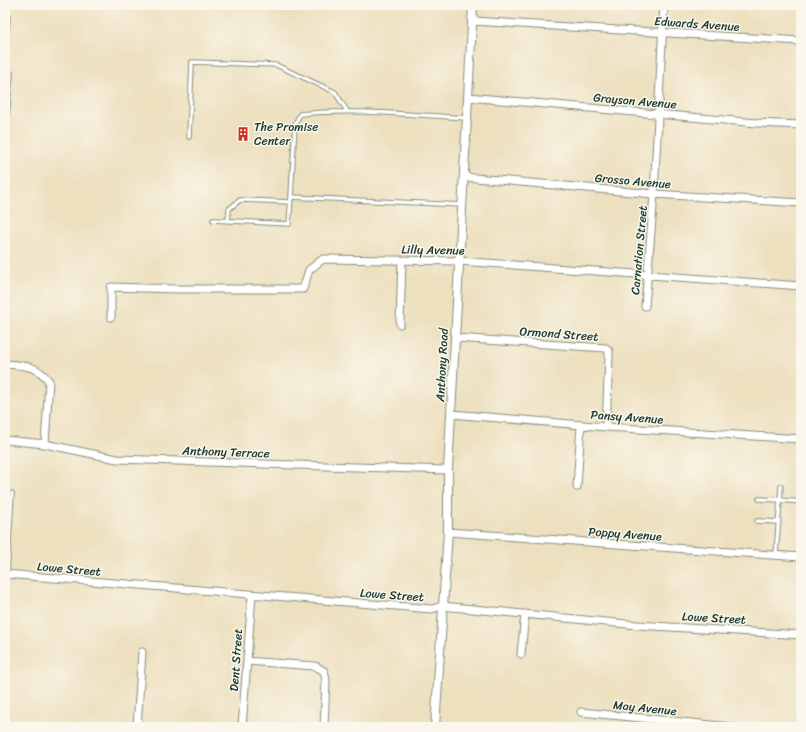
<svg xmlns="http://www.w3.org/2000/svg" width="806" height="732" viewBox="0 0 806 732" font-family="Sriracha,sans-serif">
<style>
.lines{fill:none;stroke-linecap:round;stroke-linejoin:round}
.service-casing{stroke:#868e7a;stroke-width:5.5}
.minor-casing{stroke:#868e7a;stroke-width:9}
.tertiary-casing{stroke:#868e7a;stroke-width:10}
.service{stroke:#fff;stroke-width:3.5}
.minor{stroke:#fff;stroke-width:7}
.tertiary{stroke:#fff;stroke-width:8}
.labels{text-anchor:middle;stroke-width:3;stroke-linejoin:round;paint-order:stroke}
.street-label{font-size:12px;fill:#1f3d34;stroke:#fbf7ec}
.poi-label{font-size:12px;fill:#1f3d34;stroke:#fbf7ec;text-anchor:start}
</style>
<rect width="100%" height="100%" fill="#fbf7ec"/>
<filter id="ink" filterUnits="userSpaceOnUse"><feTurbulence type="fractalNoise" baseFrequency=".025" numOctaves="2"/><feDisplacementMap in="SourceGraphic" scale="8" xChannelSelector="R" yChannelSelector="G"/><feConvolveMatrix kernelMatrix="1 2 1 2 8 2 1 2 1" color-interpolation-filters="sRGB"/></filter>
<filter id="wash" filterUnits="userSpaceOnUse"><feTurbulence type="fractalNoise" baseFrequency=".012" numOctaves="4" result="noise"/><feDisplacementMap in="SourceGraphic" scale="16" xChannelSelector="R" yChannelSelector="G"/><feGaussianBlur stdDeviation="0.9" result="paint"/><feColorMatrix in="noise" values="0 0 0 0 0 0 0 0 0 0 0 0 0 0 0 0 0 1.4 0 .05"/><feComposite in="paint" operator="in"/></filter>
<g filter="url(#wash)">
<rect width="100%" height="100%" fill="#ede0bf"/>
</g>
<g filter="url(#ink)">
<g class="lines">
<defs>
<path id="service" d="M5 8 8 17 5 59
M5 72 11 73 5 138
M189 137 192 62 276 65 335 92 347 111
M462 205 291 197 295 124 300 114C355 108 412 115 467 118
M213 220 289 224 291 197
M228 221 229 209 240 200 291 202
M759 499 780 500 781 486
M757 521 779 522
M776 555 780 500 801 502
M7 575 12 493"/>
<path id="minor" d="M472 21 801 41
M468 97 757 123 801 125
M464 177 654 194 801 203
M645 306 654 194 664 5
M111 317V287L176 289H303L309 270 323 259 459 261 801 286
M400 324 402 261
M455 338 606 348 609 351V356L606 427
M5 364C23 365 37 365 49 381L45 444
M451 414 606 427 801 439
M5 440 45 444 117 459 448 470
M577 487 581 425
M448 532 801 557
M5 574 432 609 442 606 637 625 801 635
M521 654 525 614
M247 661 315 666 324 671 326 680 324 727
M581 712 731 727
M137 727 142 652
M242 727 252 595
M800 727 801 718"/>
<path id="tertiary" d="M435 727 448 532V470L473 5"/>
</defs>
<use href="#service" class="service-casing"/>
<use href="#minor" class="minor-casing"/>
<use href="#tertiary" class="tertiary-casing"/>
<use href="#service" class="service"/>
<use href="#minor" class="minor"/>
<use href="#tertiary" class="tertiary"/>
</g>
</g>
<defs>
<symbol id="building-bare" viewBox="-9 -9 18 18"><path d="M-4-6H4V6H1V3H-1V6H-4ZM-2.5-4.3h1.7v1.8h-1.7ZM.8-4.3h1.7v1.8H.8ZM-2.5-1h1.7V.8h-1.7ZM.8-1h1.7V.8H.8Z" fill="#c8321e" stroke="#fbf7ec" stroke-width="2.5" paint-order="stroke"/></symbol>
</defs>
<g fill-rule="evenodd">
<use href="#building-bare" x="233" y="124" width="20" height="20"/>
</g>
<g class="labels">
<g class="street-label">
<text transform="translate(697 24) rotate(4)" y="4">Edwards Avenue</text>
<text transform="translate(635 101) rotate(5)" y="4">Grayson Avenue</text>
<text transform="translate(633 181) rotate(5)" y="4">Grosso Avenue</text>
<text transform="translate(433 250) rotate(1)" y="4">Lilly Avenue</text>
<text transform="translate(639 250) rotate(-85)" y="4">Carnation Street</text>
<text transform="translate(559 334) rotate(4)" y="4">Ormond Street</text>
<text transform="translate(442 365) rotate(-87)" y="4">Anthony Road</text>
<text transform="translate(627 417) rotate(4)" y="4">Pansy Avenue</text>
<text transform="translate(226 452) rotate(2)" y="4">Anthony Terrace</text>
<text transform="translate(625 534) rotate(4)" y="4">Poppy Avenue</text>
<text transform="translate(69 569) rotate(5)" y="4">Lowe Street</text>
<text transform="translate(392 595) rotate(4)" y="4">Lowe Street</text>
<text transform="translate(714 618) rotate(3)" y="4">Lowe Street</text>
<text transform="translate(236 660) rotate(-86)" y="4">Dent Street</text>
<text transform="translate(645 708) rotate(6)" y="4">May Avenue</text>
</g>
<g class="poi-label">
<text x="254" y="131">The Promise<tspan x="254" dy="14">Center</tspan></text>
</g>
</g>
<rect width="806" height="732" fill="none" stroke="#fbf7ec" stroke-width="20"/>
</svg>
